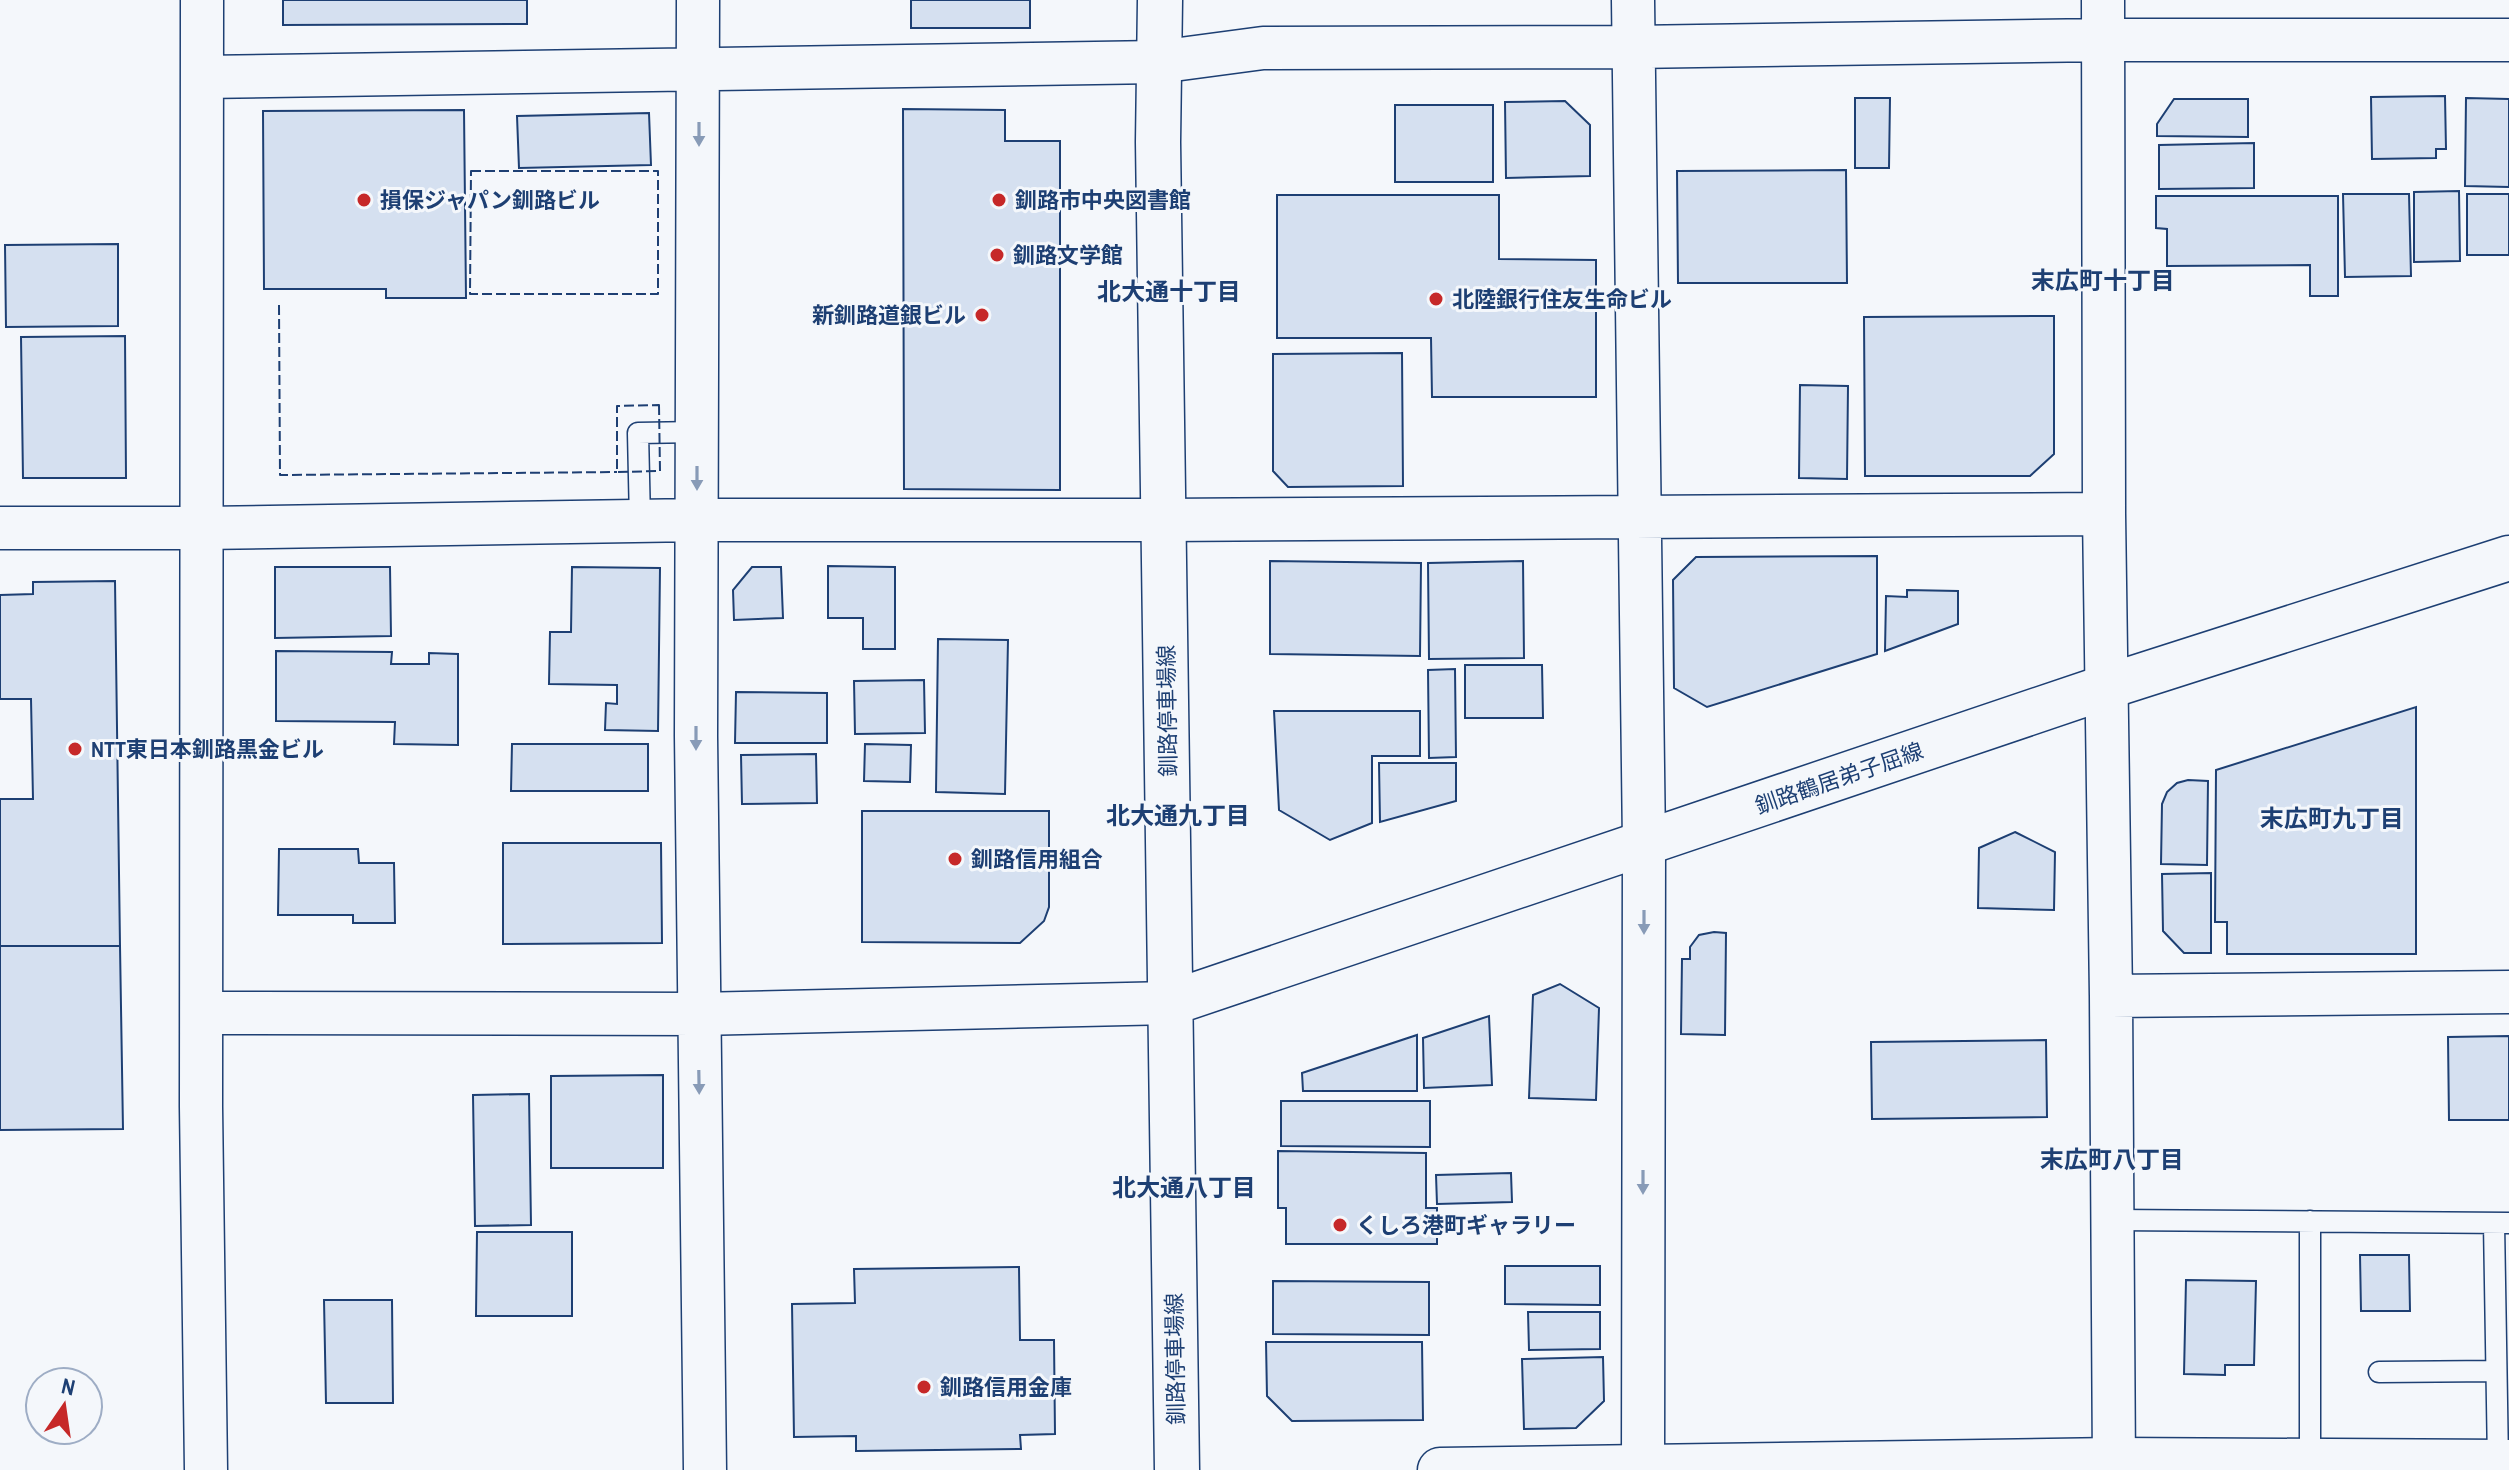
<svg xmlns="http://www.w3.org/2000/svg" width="2509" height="1470" viewBox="0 0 2509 1470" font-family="'Archivo Narrow','Noto Sans JP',sans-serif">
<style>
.building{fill:#d5e0f0;stroke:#1d3f73;stroke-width:2}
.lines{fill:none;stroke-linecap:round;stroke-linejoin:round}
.service-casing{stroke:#1d3f73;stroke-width:23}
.minor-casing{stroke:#1d3f73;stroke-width:45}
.tertiary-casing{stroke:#1d3f73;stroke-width:47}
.primary-casing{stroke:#1d3f73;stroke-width:47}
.service{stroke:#f4f7fb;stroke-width:20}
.minor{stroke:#f4f7fb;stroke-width:42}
.tertiary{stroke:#f4f7fb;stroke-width:44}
.primary{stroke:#f4f7fb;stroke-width:44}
.fence{stroke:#1d3f73;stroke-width:2;stroke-dasharray:10 4;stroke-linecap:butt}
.oneway{fill:#889bb7}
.poi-dot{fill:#c62828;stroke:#f4f7fb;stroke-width:3}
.labels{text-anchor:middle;stroke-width:6;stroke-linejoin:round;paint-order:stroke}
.poi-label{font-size:22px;font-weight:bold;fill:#1d3f73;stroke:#f4f7fb;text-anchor:start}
.street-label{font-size:22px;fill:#1d3f73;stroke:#f4f7fb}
.neighbourhood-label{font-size:24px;font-weight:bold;fill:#1d3f73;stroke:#f4f7fb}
</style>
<rect width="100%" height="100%" fill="#f4f7fb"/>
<path class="building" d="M283 0H527V24L283 25Z
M911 0H1030V28H911Z
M2445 96 2446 149H2436V158L2372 159 2371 97Z
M1855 98H1890L1889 168H1855Z
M2466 98 2509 99V187L2465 186Z
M2174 99H2248V137L2157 136V124Z
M1565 101 1590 125V176L1506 178 1505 102Z
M1395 105H1493V182H1395Z
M903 109 1005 110V141H1060V490L904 489Z
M464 110 466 298H386V289H264L263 111Z
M649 113 651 165 519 168 517 116Z
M2254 143V188L2159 189V145Z
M1846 170 1847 283H1678L1677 171Z
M2459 191 2460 261 2414 262V192Z
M2343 194H2409L2411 276 2345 277Z
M2467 194H2509V255H2467Z
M1277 195H1499V259L1596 260V397H1432L1431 338H1277Z
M2156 196H2338V296H2310V265L2167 266V229L2156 228Z
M118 244V326L6 327 5 245Z
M2054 316V454L2030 476H1865L1864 317Z
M125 336 126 478H23L21 337Z
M1402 353 1403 486 1288 487 1273 471V354Z
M1800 385 1848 386 1847 479 1799 478Z
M1877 556V654L1707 707 1674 688 1673 580 1696 557Z
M1270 561 1421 563 1420 656 1270 654Z
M1523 561 1524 658 1429 659 1428 563Z
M828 566 895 567V649H863V618H828Z
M275 567H390L391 636 275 638Z
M572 567 660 568 658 731 605 730 606 703 617 704V685L549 684 550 632H571Z
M752 567H781L783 618 734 620 733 590Z
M115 581 120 946H0V799H33L31 699H0V595L33 594V582Z
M1907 590 1958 591V624L1885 651 1886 596 1907 597Z
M938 639 1008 640 1005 794 936 792Z
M276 651 392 652 391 664H429V653L458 654V745L394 744 395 722 276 721Z
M1465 665H1542L1543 718H1465Z
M1455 669 1456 757 1429 758 1428 670Z
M924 680 925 733 855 734 854 681Z
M736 692 827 693V743H735Z
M2416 707V954H2227V922H2215L2216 770Z
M1274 711H1420V756H1372V823L1330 840 1279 810Z
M512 744H648V791H511Z
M865 744 911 745 910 782 864 781Z
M816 754 817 803 742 804 741 755Z
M1379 763H1456V801L1380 822Z
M2188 780 2208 781 2207 865 2161 864 2162 804 2167 792 2177 783Z
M862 811H1049V907L1044 921 1020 943 862 942Z
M2015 832 2055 852 2054 910 1978 908 1979 848Z
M503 843H661L662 943 503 944Z
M279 849H358L359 863H394L395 923H353V915H278Z
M2211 873V953H2184L2163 931 2162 874Z
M1714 932 1726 933 1725 1035 1681 1034 1682 959H1690V947L1699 935Z
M0 946H120L123 1129 0 1130Z
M1560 984 1599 1008 1596 1100 1529 1098 1533 995Z
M1489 1016 1492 1085 1424 1088 1423 1038Z
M1417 1035V1091H1303L1302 1073Z
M2509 1036V1120H2449L2448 1037Z
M2046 1040 2047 1117 1872 1119 1871 1042Z
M663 1075V1168H551V1076Z
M529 1094 531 1225 475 1226 473 1095Z
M1281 1101H1430V1147L1281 1146Z
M1278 1151 1426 1153V1208H1437V1244H1286V1208H1278Z
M1511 1173 1512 1202 1437 1204 1436 1175Z
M477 1232H572V1316H476Z
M2360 1255H2409L2410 1311H2361Z
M1505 1266H1600V1305L1505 1304Z
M1019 1267 1020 1340H1054L1055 1434 1020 1435 1021 1449 856 1451V1436L794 1437 792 1304 855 1303 854 1269Z
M2186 1280 2256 1281 2254 1365H2225V1375L2184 1374Z
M1273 1281 1429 1282V1335L1273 1334Z
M324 1300H392L393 1403H326Z
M1528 1312H1600V1349L1529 1350Z
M1266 1342H1422L1423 1420 1292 1421 1267 1396Z
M1603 1357 1604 1401 1576 1428 1524 1429 1522 1359Z"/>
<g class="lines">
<defs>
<path id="service" d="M640 521 638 433 697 432
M2113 1220 2509 1223
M2494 1223 2498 1462
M2379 1372 2496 1371
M2310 1460V1221"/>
<path id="minor" d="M202 0 201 1107 206 1470
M698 0 696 736 705 1470
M1633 0 1644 844 1643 1470
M2103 0 2104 514 2111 996 2114 1470
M202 77 1158 62 1263 48 1633 47 2103 40H2509
M0 528H203L697 520H1164L2104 514
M2111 996 2509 992
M202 1013 698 1014 1171 1003"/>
<path id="tertiary" d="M1440 1470 2114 1460 2509 1462"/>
<path id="primary" d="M1160 0 1158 142 1177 1470
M1171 1003 2106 687 2509 558"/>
</defs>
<use href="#service" class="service-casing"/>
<use href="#minor" class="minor-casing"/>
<use href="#tertiary" class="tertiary-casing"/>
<use href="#primary" class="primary-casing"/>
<use href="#service" class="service"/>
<use href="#minor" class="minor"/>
<use href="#tertiary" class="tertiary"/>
<use href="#primary" class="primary"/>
<path class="fence" d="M471 171H658V294H470Z
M279 305 280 475 617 472
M659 405 660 471 617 472V406Z"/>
</g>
<defs><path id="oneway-solid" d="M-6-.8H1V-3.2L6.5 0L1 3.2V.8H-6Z" transform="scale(2)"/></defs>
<g class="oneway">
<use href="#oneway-solid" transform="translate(699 134) rotate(90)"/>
<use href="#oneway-solid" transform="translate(697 478) rotate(90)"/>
<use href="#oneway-solid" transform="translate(696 738) rotate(90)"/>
<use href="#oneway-solid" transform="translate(1644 922) rotate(90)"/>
<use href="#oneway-solid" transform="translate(699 1082) rotate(89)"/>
<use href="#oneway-solid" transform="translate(1643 1182) rotate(90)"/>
</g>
<g class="poi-dot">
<circle cx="364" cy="200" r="8"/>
<circle cx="999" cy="200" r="8"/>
<circle cx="997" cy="255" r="8"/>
<circle cx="1436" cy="299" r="8"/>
<circle cx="982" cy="315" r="8"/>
<circle cx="75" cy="749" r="8"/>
<circle cx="955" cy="859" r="8"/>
<circle cx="1340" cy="1225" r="8"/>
<circle cx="924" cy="1387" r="8"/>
</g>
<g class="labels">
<g class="poi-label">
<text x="380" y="208">損保ジャパン釧路ビル</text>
<text x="1015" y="208">釧路市中央図書館</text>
<text x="1013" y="263">釧路文学館</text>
<text x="1452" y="307">北陸銀行住友生命ビル</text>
<text x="966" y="323" text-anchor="end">新釧路道銀ビル</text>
<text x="91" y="757">NTT東日本釧路黒金ビル</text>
<text x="971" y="867">釧路信用組合</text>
<text x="1356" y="1233">くしろ港町ギャラリー</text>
<text x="940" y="1395">釧路信用金庫</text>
</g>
<g class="street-label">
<text transform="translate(1167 711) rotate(-91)" y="8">釧路停車場線</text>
<text transform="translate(1839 778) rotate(-19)" y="8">釧路鶴居弟子屈線</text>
<text transform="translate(1175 1359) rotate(-91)" y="8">釧路停車場線</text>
</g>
<g class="neighbourhood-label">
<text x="2103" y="289">末広町十丁目</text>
<text x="1169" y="300">北大通十丁目</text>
<text x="1178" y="824">北大通九丁目</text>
<text x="2332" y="827">末広町九丁目</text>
<text x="2112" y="1168">末広町八丁目</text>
<text x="1184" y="1196">北大通八丁目</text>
</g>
</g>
<g transform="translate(64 1406) rotate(13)"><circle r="38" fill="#f4f7fb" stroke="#9eadc5" stroke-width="2"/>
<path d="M0-6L14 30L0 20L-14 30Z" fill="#c62828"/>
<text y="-12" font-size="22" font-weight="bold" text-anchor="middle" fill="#1d3f73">N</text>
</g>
</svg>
